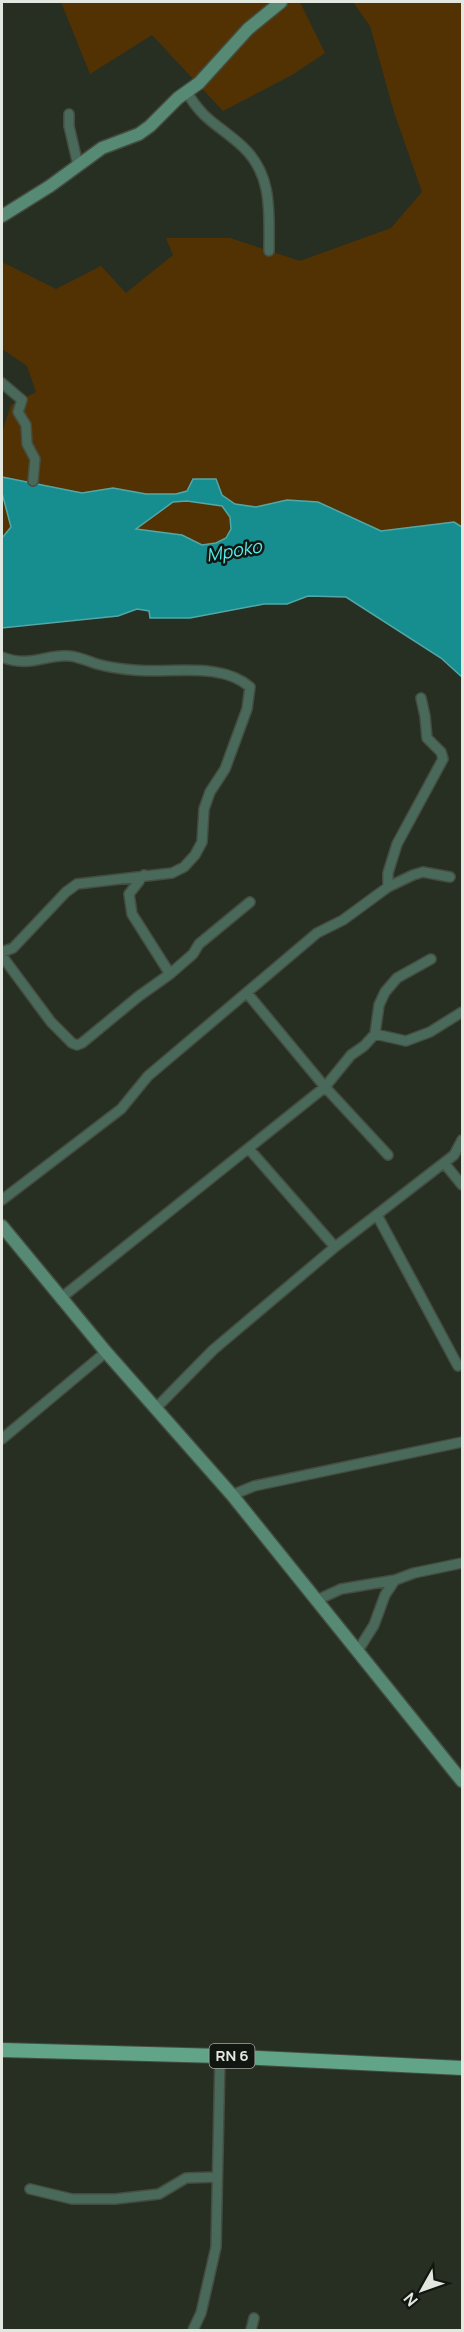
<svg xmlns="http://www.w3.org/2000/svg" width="464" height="2332" viewBox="0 0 464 2332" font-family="Manrope,sans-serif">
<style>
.green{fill:#523203}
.water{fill:#168d8f;stroke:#53a8a7;stroke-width:1.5;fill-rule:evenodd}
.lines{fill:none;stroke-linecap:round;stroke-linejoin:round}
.street-casing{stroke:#454d40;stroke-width:12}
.secondary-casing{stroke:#454d40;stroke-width:15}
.primary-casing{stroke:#454d40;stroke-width:16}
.street{stroke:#49695a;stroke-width:9}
.secondary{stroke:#578a74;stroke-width:12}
.primary{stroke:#61a488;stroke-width:14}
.labels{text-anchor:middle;stroke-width:5;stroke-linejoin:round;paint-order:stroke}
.shield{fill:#121610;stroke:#a4a9a1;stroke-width:1.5}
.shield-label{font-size:15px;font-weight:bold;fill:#e2e8df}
.water-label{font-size:18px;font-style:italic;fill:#55ecee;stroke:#121610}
</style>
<rect width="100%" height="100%" fill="#272f22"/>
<path class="green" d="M61 2H300L325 53 292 75 223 111 152 35 90 74Z
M353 2H462V527L454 522 381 531 318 502 287 500 256 507 235 504 222 495 187 491 176 494H146L113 488 82 493 2 477V432L11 405 36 392 27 366 2 349V265L4 263 56 289 101 266 126 293 173 255 166 238H230L300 261 391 228 422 192 394 112 370 26Z
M2 493 11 527 2 538Z
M187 501 223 506 230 517 231 529 226 538 216 543 202 545 182 535 135 529 173 502Z"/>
<path class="water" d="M2 477 82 493 113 488 146 494H176L187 491 193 479H216L222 495 235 504 256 507 287 500 318 502 381 531 454 522 462 527V677L441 658 346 597 308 596 287 604H264L190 618H150L149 611 137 609 118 616 2 628V538L11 527 2 493ZM187 501 222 506 230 517 231 529 226 538 216 543 202 545 182 535 136 529 173 502Z"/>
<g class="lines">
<defs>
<path id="street" d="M187 92C203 121 221 126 243 147 273 175 269 213 269 251
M69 114V126L78 165
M2 383 22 400 18 412 26 425 27 444 35 459 33 481
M2 657C10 660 20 662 29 661 43 660 56 654 70 656 79 657 88 661 97 664 108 667 121 669 133 670 169 674 220 661 250 687L247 709 225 769 210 792 204 809 202 842 195 855 184 867 172 873 77 884 66 892 13 948 2 952
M144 875 129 894 132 914 170 974
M388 887V873L397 844 443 759 441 752 427 738 425 716 421 698
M2 956 51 1022 72 1043 77 1045 82 1043 139 996 170 974 193 954 199 944 250 902
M247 993 325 1087 388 1155
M375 1034 406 1041 430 1032 462 1012
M249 1149 335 1247
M444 1163 462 1185
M2 1200 121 1109 148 1076 317 933 343 920 388 887 413 875 423 872 450 877
M377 1215 458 1366
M61 1298 325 1087 351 1055 364 1046 375 1034 379 1005 385 992 397 978 431 959
M156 1408 213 1350 335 1247 454 1155 462 1140
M2 1439 106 1352
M232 1495 254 1486 462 1442
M317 1600 341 1589 395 1580
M357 1652 374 1625 385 1595 395 1580 414 1573 462 1563
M30 2189 72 2199H115L159 2194 186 2178 217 2177
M193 2330 201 2313 216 2247 220 2056
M251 2330 254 2318"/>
<path id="secondary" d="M2 216 50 186 102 148 139 134 150 126 178 98 199 83 248 29 281 2
M2 1226 106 1352 232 1495 462 1781"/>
<path id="primary" d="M2 2050 220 2056 462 2068"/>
</defs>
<use href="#street" class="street-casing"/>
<use href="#secondary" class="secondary-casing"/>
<use href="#primary" class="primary-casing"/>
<use href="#street" class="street"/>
<use href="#secondary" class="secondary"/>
<use href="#primary" class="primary"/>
</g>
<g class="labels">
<rect class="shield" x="209.5" y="2044" width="45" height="24" rx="4.5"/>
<g class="shield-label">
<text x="232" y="2061">RN 6</text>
</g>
<g class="water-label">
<text transform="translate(234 551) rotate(-10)" y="6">Mpoko</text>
</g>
</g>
<rect width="464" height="2332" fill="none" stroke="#e2e8df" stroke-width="6"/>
<g transform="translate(422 2290) rotate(230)" stroke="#121610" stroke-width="4.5" paint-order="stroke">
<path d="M0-4.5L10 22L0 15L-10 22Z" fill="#e2e8df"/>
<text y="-9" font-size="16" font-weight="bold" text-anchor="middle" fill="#e2e8df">N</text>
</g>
</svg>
